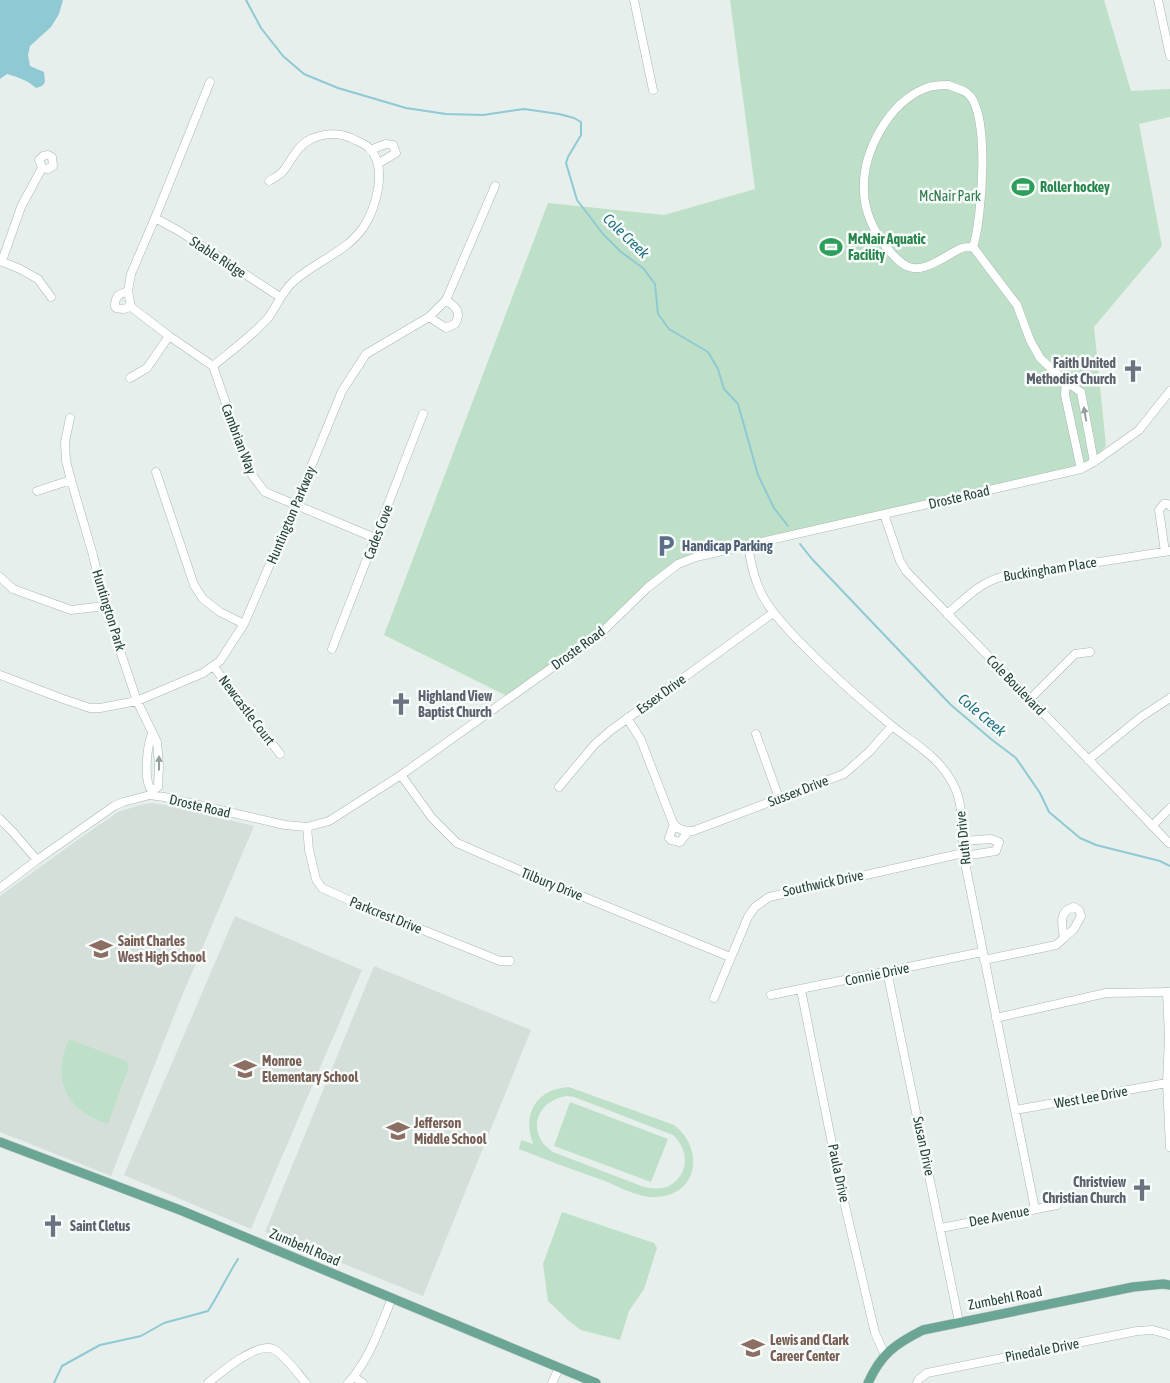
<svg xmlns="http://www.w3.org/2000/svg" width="1170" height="1383" viewBox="0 0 1170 1383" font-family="'Asap Condensed',sans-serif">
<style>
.built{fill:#d4dfda}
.green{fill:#bfe0c8;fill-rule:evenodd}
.water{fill:#8ec9d4}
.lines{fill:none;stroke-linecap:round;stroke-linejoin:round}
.stream{stroke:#8ec9d4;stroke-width:2}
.minor-casing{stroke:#a8b8b2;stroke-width:9}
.major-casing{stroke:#c2cac8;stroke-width:10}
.minor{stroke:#fff;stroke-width:8}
.major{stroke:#6aa596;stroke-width:9}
.oneway{fill:#92a09c}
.labels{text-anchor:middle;stroke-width:5;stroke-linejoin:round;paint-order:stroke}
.leisure-label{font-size:14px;font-weight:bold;fill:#27864d;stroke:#f7fbf9;text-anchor:start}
.park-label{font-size:14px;fill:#2d7a4b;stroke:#f7fbf9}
.street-label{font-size:14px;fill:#24423a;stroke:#f7fbf9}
.worship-label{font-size:14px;font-weight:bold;fill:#5b616d;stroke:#f7fbf9;text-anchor:end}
.service-label{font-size:14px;font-weight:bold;fill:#4e5e75;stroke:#f7fbf9;text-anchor:start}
.education-label{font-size:14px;font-weight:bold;fill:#785e54;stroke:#f7fbf9;text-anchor:start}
.water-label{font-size:15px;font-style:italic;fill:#1c6f80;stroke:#f7fbf9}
</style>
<rect width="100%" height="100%" fill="#e6efeb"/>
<path class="built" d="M151 803 172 806 254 826 179 1003 111 1176 0 1132V896L76 841 118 812 140 805Z
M235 916 362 970 251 1229 124 1175Z
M374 966 531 1030 423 1296 265 1232Z"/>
<path class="green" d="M730 0H1104L1131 91 1170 89V117L1139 124 1162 246 1094 327 1106 446 1089 465 678 564 602 632 509 697 384 635 548 203 664 215 755 189Z
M69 1039 126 1061 129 1066 108 1124C66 1111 51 1079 69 1039Z
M569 1087 674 1125C702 1146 700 1189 664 1196 659 1197 653 1197 649 1197 634 1195 619 1187 605 1181 576 1171 547 1160 519 1149L521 1140 533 1144C522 1114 536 1089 569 1087ZM567 1096 574 1097 673 1135C688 1148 690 1172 672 1184 664 1190 653 1189 644 1187L553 1152C525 1134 536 1100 567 1096Z
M570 1102 668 1139 651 1182 554 1146Z
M562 1212 654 1243 657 1248 644 1289 629 1311 620 1340 581 1330 569 1321 548 1301 543 1264Z"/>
<path class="water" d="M0 0H63L59 14 51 27 30 46 28 55 30 66 44 72 45 82 42 86 36 88C27 80 18 77 7 74L0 79Z"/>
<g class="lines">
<path class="stream" d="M246 0 261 28 283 56 304 74 338 88 406 108 446 114 483 115 524 109 559 114 574 118 581 122V135L568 157 566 163 577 200 603 234 621 252 643 268 655 284 658 314 669 329 708 352 718 369 724 389 738 404 758 475 774 508 788 526
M800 544 812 559 951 705 991 739 1016 758 1040 793 1049 812 1080 838 1096 845 1160 861 1170 866
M54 1383 62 1366 100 1345 141 1336 164 1323 208 1311C219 1294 227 1276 238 1259"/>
<defs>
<path id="minor" d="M634 0 653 90
M1158 0 1170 56
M210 82 155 218 131 274 128 291 131 307 169 336 213 366 245 459 252 475 265 492 375 538
M949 85C954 88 962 89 967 93 991 110 982 220 973 247 969 247 965 247 962 248 947 254 926 273 909 267 900 264 892 254 886 247 874 232 864 210 864 191 862 152 889 102 926 88 933 85 941 85 949 85Z
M370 150 386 144 393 145 396 153 379 163
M155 218 179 231 280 297
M973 247 1017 305 1030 340 1040 358 1066 382
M0 261 20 269 38 279 51 297
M2 261 21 207 42 168 48 169 53 166 52 157 48 155 43 156 39 160 42 168
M128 291C119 294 115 296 115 306L116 308 123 309 131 307
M429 317 446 328 455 324C462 312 456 307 446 300
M213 366C231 351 252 336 268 318 277 306 282 291 294 281 316 261 345 253 363 228 376 208 389 166 368 147 364 143 356 141 351 138 337 132 325 133 311 139 298 145 292 159 284 170 281 175 274 178 269 181
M130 378 147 368 169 336
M70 418 65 442 66 461 71 480 93 555 105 606 137 701 157 742 159 765 158 787 152 791 150 795
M1081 469 1065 395 1066 382 1081 392 1094 462
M156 472 194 585 203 599 220 612 244 624
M37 491 71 480
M884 514 900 561 906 571 1169 843
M748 545C750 559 753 573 758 586 766 606 781 622 796 638 826 669 858 698 891 725 913 743 938 756 952 782 964 802 962 830 963 853L1035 1209
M1165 552 1159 510 1164 504H1168L1170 506
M0 577 13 589 71 610 105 606
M947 614C964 600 979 583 1001 577L1170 551
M332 649 423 414
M214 667 280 754
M0 675 63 699 90 708H100L137 701 203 673 220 661 244 624 295 506 342 391 366 354 429 317 446 300 495 186
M1030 699 1075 654 1090 652
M627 718 641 740 673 823C678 830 684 831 693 831L844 774 869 752 892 726
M756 734 779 798
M1088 760 1141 717 1170 698
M401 775 432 818 457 843 535 877 730 957
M559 787 595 744 610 731 773 613
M152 791C143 781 147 746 152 734
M0 819 12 831 37 860
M674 824 669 838 671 840 680 842 689 831
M1152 826 1170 808
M307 827 309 850 316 879 322 888 353 902 500 961H510
M963 841 991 839 999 842 996 851 964 856
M0 888 37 860 114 806 123 802 150 795 164 797 285 825 307 827 329 821 401 775 602 632 647 588 678 564 696 557 1081 469 1094 462 1139 430 1170 391
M984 960 1056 945 1064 938C1062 925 1058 911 1074 907L1079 910 1081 916 1074 929 1064 938
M887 971 959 1322
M801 990 842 1193 875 1333 885 1355
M1167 992 1169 1038 1167 1083 1170 1147
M771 995 982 952
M714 998 748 917 755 907 769 897 963 853
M996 1018 1106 993 1170 992
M1015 1110 1167 1083
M941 1228 1057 1205
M354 1377 363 1383
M208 1383C220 1373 257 1342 273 1349 284 1354 298 1374 306 1383
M348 1383C370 1359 380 1327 392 1298
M552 1383 559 1368
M917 1383 919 1379 927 1373 1137 1331 1153 1330 1170 1335"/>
<path id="major" d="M0 1142 180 1210 596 1383
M868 1383C881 1354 895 1344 923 1330L1133 1287 1163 1284 1170 1285"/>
</defs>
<use href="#minor" class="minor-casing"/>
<use href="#major" class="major-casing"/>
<use href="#minor" class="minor"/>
<use href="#major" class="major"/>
</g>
<defs><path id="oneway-solid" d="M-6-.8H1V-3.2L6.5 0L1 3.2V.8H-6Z" transform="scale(1.25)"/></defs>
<g class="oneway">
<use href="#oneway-solid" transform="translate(1085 414) rotate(-100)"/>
<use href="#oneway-solid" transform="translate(159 763) rotate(-90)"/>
</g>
<defs>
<symbol id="stadium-bare" viewBox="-9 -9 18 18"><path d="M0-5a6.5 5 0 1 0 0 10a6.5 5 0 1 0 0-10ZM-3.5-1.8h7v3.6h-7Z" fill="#2e9e5b" stroke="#f7fbf9" stroke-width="2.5" paint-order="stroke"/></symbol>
<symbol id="church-bare" viewBox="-9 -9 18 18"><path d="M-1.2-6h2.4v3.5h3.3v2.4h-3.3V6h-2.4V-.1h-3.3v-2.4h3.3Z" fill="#6b7280" stroke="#f7fbf9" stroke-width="2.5" paint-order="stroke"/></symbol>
<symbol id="parking-bare" viewBox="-9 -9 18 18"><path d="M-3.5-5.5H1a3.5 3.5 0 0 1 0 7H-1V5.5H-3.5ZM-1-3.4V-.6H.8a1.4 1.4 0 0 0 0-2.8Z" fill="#5c6f8a" stroke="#f7fbf9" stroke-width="2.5" paint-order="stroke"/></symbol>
<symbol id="school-bare" viewBox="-9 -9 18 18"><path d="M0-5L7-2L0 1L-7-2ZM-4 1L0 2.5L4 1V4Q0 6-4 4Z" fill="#8d6e63" stroke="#f7fbf9" stroke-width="2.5" paint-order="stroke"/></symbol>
</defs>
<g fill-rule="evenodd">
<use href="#stadium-bare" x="1007" y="171" width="32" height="32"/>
<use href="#stadium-bare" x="815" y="231" width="32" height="32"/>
<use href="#church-bare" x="1117" y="355" width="32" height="32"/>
<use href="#parking-bare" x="650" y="530" width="32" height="32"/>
<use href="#church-bare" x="385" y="688" width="32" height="32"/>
<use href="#school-bare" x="85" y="933" width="32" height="32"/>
<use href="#school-bare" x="229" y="1053" width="32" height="32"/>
<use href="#school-bare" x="382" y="1115" width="32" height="32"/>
<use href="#church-bare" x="1126" y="1174" width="32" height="32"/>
<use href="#church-bare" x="37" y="1210" width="32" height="32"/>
<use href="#school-bare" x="737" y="1332" width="32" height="32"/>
</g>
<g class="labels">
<g class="leisure-label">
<text x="1040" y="192">Roller hockey</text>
<text x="848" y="244">McNair Aquatic<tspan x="848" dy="16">Facility</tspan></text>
</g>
<g class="park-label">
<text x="950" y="201">McNair Park</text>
</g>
<g class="street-label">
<text transform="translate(218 257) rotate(33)" y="5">Stable Ridge</text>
<text transform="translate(239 439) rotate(69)" y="5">Cambrian Way</text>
<text transform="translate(959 497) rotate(-13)" y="5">Droste Road</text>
<text transform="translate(291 515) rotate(-67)" y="5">Huntington Parkway</text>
<text transform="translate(378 532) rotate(-69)" y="5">Cades Cove</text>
<text transform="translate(1050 569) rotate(-9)" y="5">Buckingham Place</text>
<text transform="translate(109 610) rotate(73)" y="5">Huntington Park</text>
<text transform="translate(578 648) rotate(-36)" y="5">Droste Road</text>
<text transform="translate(1016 685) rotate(46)" y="5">Cole Boulevard</text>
<text transform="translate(661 694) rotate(-36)" y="5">Essex Drive</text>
<text transform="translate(247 710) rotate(53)" y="5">Newcastle Court</text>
<text transform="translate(798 791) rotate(-21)" y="5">Sussex Drive</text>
<text transform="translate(200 806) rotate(13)" y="5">Droste Road</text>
<text transform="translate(963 838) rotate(-96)" y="5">Ruth Drive</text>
<text transform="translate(823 883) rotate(-12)" y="5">Southwick Drive</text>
<text transform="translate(552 884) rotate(22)" y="5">Tilbury Drive</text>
<text transform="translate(386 915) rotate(22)" y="5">Parkcrest Drive</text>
<text transform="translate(877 974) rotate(-12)" y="5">Connie Drive</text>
<text transform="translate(1091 1097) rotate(-10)" y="5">West Lee Drive</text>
<text transform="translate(924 1146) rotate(78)" y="5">Susan Drive</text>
<text transform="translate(839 1173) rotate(78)" y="5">Paula Drive</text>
<text transform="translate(999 1216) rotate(-11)" y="5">Dee Avenue</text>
<text transform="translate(305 1247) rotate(23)" y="5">Zumbehl Road</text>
<text transform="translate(1005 1298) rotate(-11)" y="5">Zumbehl Road</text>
<text transform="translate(1042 1350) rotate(-11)" y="5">Pinedale Drive</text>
</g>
<g class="worship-label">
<text x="1116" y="368">Faith United<tspan x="1116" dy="16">Methodist Church</tspan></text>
<text x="418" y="701" text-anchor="start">Highland View<tspan x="418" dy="16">Baptist Church</tspan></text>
<text x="1126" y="1187">Christview<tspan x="1126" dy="16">Christian Church</tspan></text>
<text x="70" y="1231" text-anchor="start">Saint Cletus</text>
</g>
<g class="service-label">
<text x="682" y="551">Handicap Parking</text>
</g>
<g class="education-label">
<text x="118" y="946">Saint Charles<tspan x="118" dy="16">West High School</tspan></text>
<text x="262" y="1066">Monroe<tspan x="262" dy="16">Elementary School</tspan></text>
<text x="414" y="1128">Jefferson<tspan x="414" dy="16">Middle School</tspan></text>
<text x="770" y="1345">Lewis and Clark<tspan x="770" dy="16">Career Center</tspan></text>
</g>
<g class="water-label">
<text transform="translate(626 236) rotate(44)" y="5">Cole Creek</text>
<text transform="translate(982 715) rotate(40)" y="5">Cole Creek</text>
</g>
</g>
</svg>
